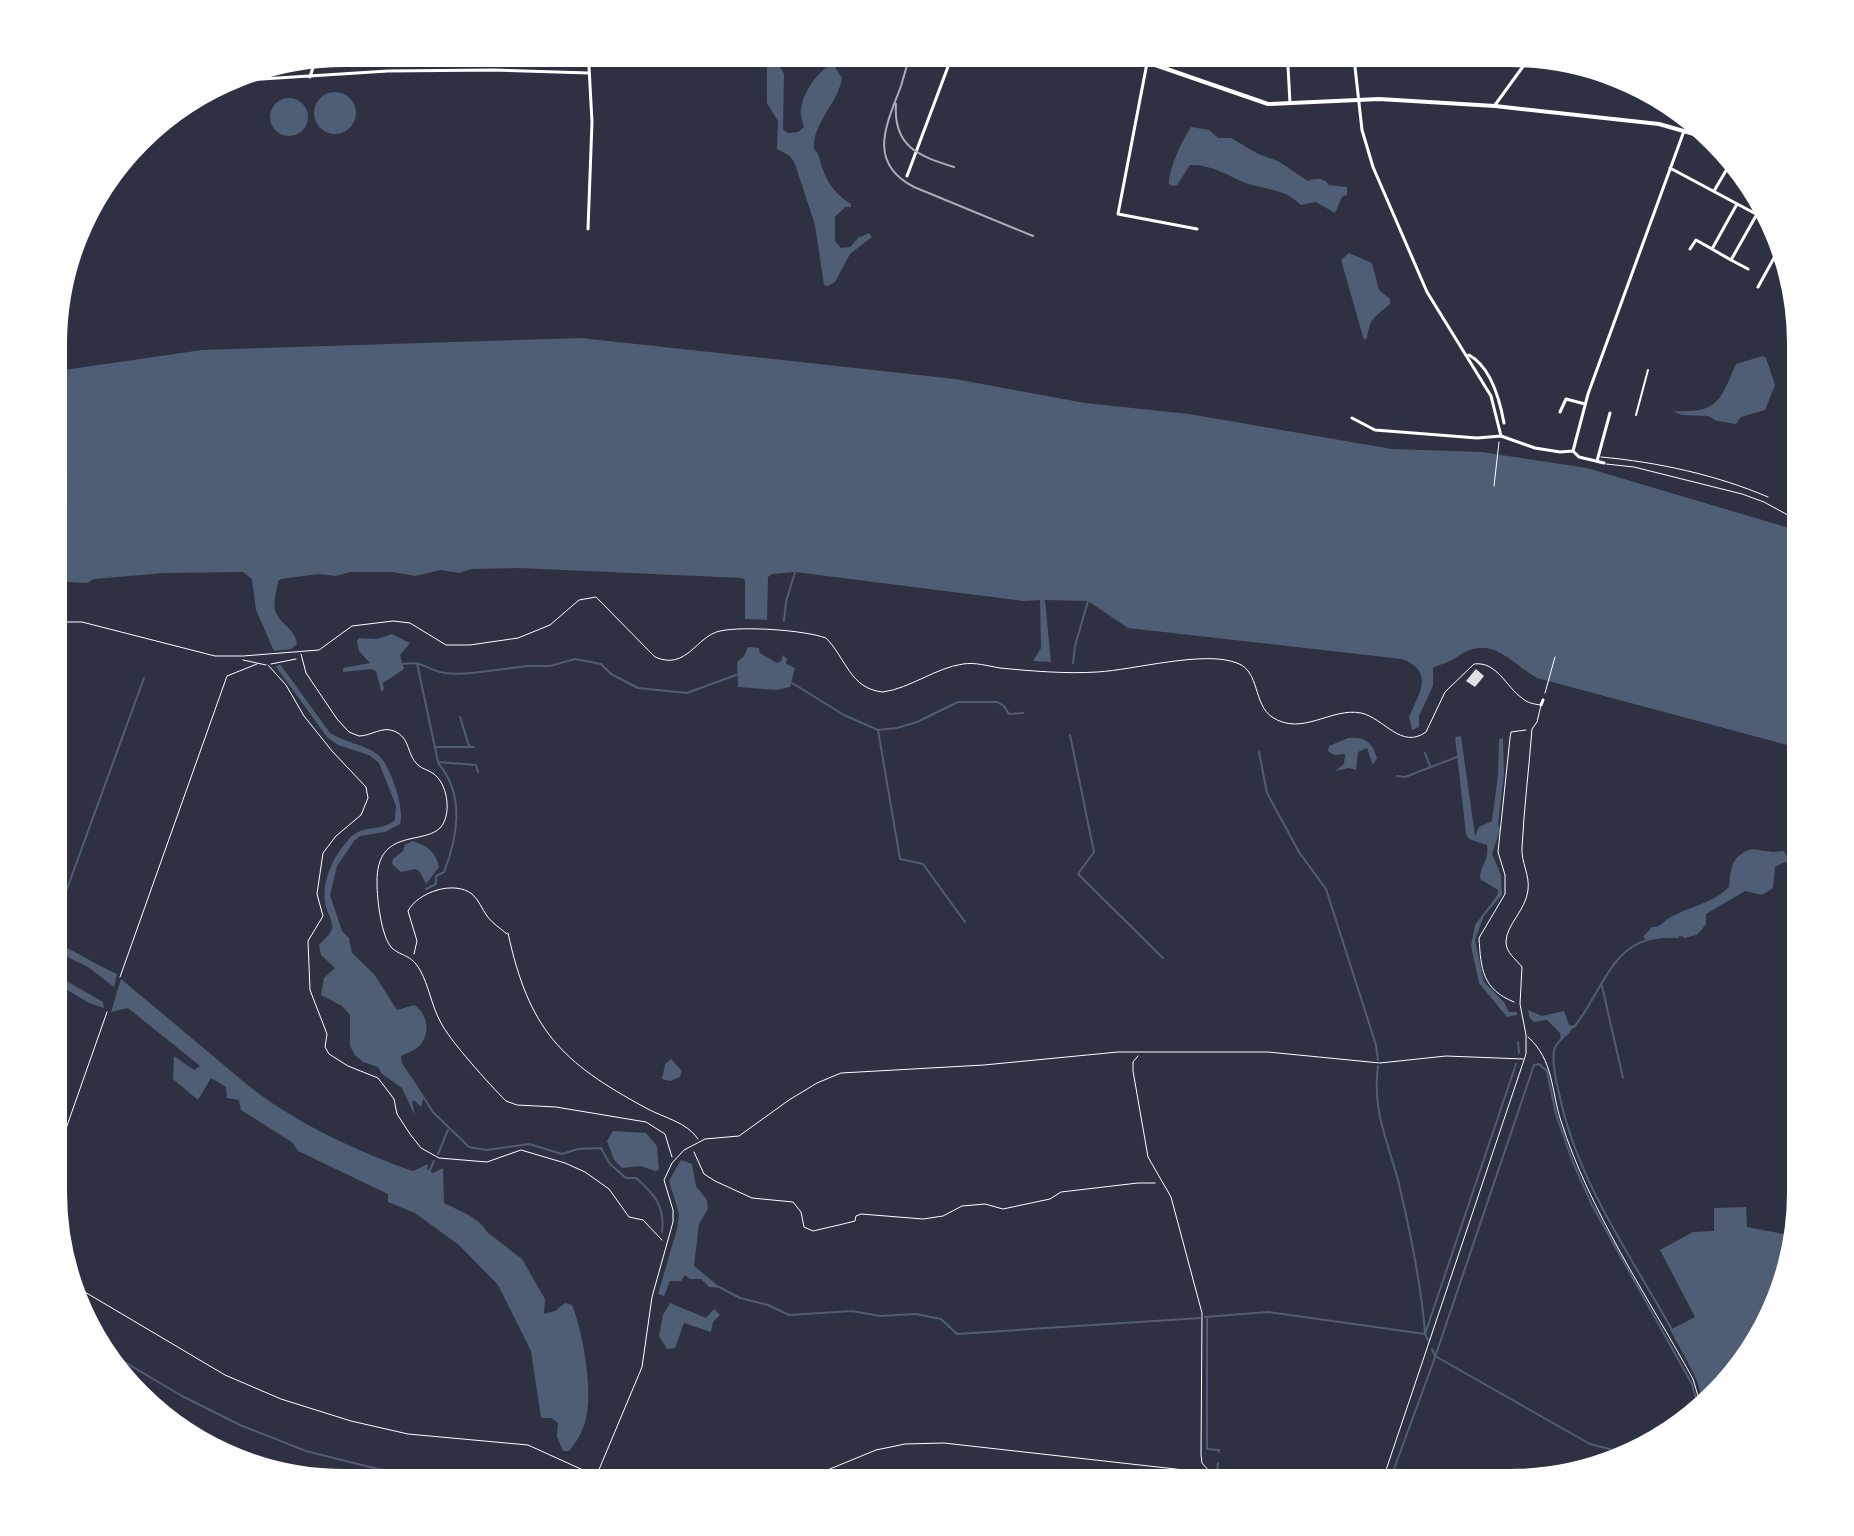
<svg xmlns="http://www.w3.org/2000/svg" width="1854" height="1536" viewBox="0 0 1854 1536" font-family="Lato,sans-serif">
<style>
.water{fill:#4f5d75}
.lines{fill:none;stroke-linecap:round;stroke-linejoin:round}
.stream{stroke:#4f5d75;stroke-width:2}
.building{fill:#e0e0e3}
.path{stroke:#fff;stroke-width:1}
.service{stroke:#fff;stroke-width:1}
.pedestrian{stroke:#fff;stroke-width:2}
.minor{stroke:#fff;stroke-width:3}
.secondary{stroke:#fff;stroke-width:4}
.rail{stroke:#abadb3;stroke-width:2}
.rim{fill:none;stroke:#fff;stroke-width:10}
</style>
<rect width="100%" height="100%" fill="#2d3142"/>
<path class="water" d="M767 48 771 50 784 74 783 129 788 133 798 132 804 127C803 123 801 119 801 115 799 98 817 70 833 64L842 78C838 104 812 123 814 149 820 155 819 159 822 167 827 183 837 196 851 204V207H845L835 217V241L841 248 850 247 858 238 869 233 872 237 850 254 835 282 828 286 824 285 815 225 795 164 790 156 777 149 778 121 767 103Z
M314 113a21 21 0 1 1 42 0a21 21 0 1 1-42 0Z
M270 117a19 19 0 1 1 38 0a19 19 0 1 1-38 0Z
M1191 127 1209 130 1218 138H1231L1258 154 1278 161 1308 181C1316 178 1323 177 1329 185L1347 187V195L1342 197 1335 213 1316 202 1301 205C1296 201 1292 197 1286 194 1274 190 1260 187 1249 184 1231 178 1213 164 1190 165L1177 185 1173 186 1169 184C1168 171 1183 138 1191 127Z
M1349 253 1372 263 1379 290 1390 299V304C1375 317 1370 317 1367 338L1364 340 1341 260Z
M581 338 955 379 1085 403 1189 414 1392 449 1482 452 1587 468 1806 533V750L1537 678C1508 661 1491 633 1457 657 1450 662 1441 664 1433 668V686L1419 716V727L1412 730 1409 717C1418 695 1436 672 1402 659L1128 628 1088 601 1045 600 1051 662 1033 661 1041 648 1040 600 1023 601 795 572 772 574 768 577 767 620 745 619V580L742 578 520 568 472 569 459 573 441 570 415 576 393 572H350L336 576 318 574 281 579 278 581C277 590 273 601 275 610 279 624 295 628 297 644L291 649 274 651 256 610 252 579 243 572 165 573 94 579 87 583 50 581V372L202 350Z
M1763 356 1766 358 1775 385 1765 410 1741 417 1736 424 1717 421 1708 416 1682 415 1672 411C1718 413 1719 403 1736 364Z
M392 634 410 643 400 655 404 669 383 683 384 690 381 691 376 671 371 669 343 672V668L370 663 359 651 357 641 359 638 377 639Z
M748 647 759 648 760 653 777 663 781 661 783 655 787 659 786 664 795 668 790 687 776 690 738 687 737 662 744 656Z
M280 664 330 733C344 742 363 744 377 754 390 763 405 809 400 824L385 832 360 836 354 841 337 866 330 895 342 931 349 938 352 953 374 974 397 1010 414 1005C426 1012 430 1029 423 1041 419 1049 408 1053 401 1056L402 1063 424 1097 421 1107 414 1100 412 1102 415 1116 402 1088 382 1074 378 1067 363 1062 355 1055 350 1046V1015L342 1006 321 995 324 978 335 968 321 955 319 945C322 941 329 936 331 931 335 925 328 914 326 907 320 883 333 856 350 838 363 824 381 832 395 820L396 806 379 763 369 755 338 745 327 737 276 667Z
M1461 736 1475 836 1479 827 1492 821 1498 775 1499 739 1503 738 1504 774 1498 824 1500 830 1492 854 1501 875 1502 895 1484 916 1475 940 1484 982 1504 1002 1509 1012H1517V1015L1507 1017 1479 983 1471 946 1475 925 1498 894V890L1480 879C1480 864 1489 863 1487 845L1469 839 1466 834 1455 737Z
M1348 738C1366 736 1372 743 1377 758L1373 765 1367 748 1358 752 1356 770 1349 768 1335 771 1344 764 1345 754 1334 755 1328 751 1329 746Z
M412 841C427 845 436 852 439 867L426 884 420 872 416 869 401 872 392 864 393 859 403 851 405 845Z
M1751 849 1773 852 1784 851 1789 860 1775 867 1773 888 1762 895 1745 891 1706 914V924C1691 945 1667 931 1647 940L1643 937 1652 927C1661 927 1662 923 1669 918 1690 906 1712 904 1729 887 1731 867 1731 857 1751 849Z
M49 940C73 949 94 964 117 974L114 987 88 967 49 948Z
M49 971 103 1002 104 1008 89 1003 49 979Z
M121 979C162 1013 203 1048 244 1082 293 1122 354 1150 413 1171L428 1164 427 1169 433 1173 443 1168 444 1203C459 1211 479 1217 487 1232L522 1259 545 1299 544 1314 555 1311 565 1303 572 1305C583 1332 593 1389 586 1418 584 1429 577 1442 569 1451H563L557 1437 558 1423 551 1418H541L531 1351 498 1285 459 1245 415 1213 388 1202V1194L298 1151 293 1143 241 1110 239 1100 227 1098 226 1087 211 1078 198 1100 173 1079 174 1056 194 1070 200 1066 128 1008 111 1012Z
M1528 1010 1542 1016 1564 1011 1569 1025 1575 1026 1561 1040 1560 1033 1547 1020 1534 1022 1529 1017Z
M671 1059 682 1071 680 1077 670 1081 662 1079 665 1064Z
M613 1131 646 1133 657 1146 659 1170 655 1171 641 1166 622 1168 614 1160 607 1141Z
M681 1160 692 1164 696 1186 707 1200 708 1209 699 1224 694 1266 721 1288 709 1287 701 1279H690L685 1275 681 1281H670L664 1296 658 1294 677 1229 679 1214 669 1181Z
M1746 1207 1747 1227 1799 1237 1776 1322 1720 1401 1704 1406 1696 1377 1670 1330 1695 1317 1660 1250 1693 1232 1714 1231V1208Z
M670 1303 706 1318 714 1309 720 1315 713 1322 711 1332 684 1323 675 1348 667 1349 659 1336 663 1315Z"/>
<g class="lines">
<path class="stream" d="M784 621 786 602 795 572
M417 663 438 762 476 765 478 772
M1073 663 1075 646 1088 601
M403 664C424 660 427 671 445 673 469 676 504 668 529 666H550L575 659 601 664 611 674 638 688 687 693 736 675
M792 683 844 715 878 730 897 728 917 722 958 702H997L1004 706 1009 714 1023 713
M460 717 469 746
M878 730 900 859 923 864 965 922
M1070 735 1094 852 1078 874 1163 958
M435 747H474
M1259 752 1267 793 1299 852 1326 889 1376 1045 1378 1060
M1425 753 1430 766
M1397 776 1405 777 1457 757
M1787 861 1806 851
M426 889 436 884V876L444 872C458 837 465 794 438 763
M1684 937 1696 934 1702 928
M49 938 144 678
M1602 986 1623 1078
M1574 1027C1607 986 1612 932 1678 937
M1569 1032C1564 1037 1556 1042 1554 1051 1552 1063 1556 1081 1559 1093 1581 1201 1656 1287 1700 1385
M1518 1042 1519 1053
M1378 1066C1372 1110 1387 1139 1398 1180 1410 1230 1421 1282 1425 1333
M411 1078 433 1112 469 1147 486 1150 529 1144 562 1154 578 1149 601 1148 610 1164 626 1178H636C655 1194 665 1207 662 1232
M438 1154 448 1130
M430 1170 434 1161
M719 1287 740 1298 768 1305 789 1315 852 1311 880 1316 916 1314 941 1319 957 1334 1200 1318
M1205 1317 1268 1312 1425 1334 1428 1340
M1207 1318V1449L1219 1450V1452
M1425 1334 1516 1064
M94 1344 182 1396 240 1425 306 1451 378 1469 512 1487
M1432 1349 1435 1356 1590 1444 1637 1456
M1701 1392 1704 1406
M1217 1470 1218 1463
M892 1488 937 1483 972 1488
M1387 1488 1433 1363 1534 1065 1539 1064 1547 1071 1556 1114 1572 1160 1592 1205 1692 1384 1697 1403"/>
</g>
<path class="building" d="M1476 669 1484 676 1475 687 1466 681Z"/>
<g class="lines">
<path class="path" d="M1494 486 1499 442
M243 660 266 665
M271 664 296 659
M268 665 286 685 304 716 332 751 366 787 368 798 361 815 336 836 323 853 317 894 323 916 308 941 310 990 327 1034 325 1047 329 1054 348 1066 378 1078 394 1099 397 1114 410 1134 421 1148 439 1158 487 1162 521 1150 565 1163 585 1172 609 1189 629 1217 643 1220 662 1240
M1545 693 1555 657
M508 933C529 1030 561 1062 646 1108 664 1118 687 1122 698 1139
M414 954 417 941 408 911C418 892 454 880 472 894 479 900 482 909 487 916 492 923 500 928 507 934
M120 977 227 676 257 664
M1514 1002C1482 989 1481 969 1479 938L1505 894V875L1498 852 1510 738 1511 732 1526 730
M694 1152 704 1174 715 1181 752 1198 793 1202 801 1212 804 1227 813 1231 843 1224 855 1221 856 1216 861 1214 923 1219 943 1216 962 1206 985 1204 1003 1209 1050 1199 1061 1192 1138 1183H1155
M49 1177 107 1012"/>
<path class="service" d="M1601 457C1657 462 1717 475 1768 497
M1606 464 1634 467 1742 494 1764 502 1806 525
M50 622H82L215 656H243L319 650 352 626 393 621 410 623 446 645H470L518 638 550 625 579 600 596 597 655 657C687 671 696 636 720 631 743 626 804 630 826 638 846 658 850 689 883 692 911 688 935 668 963 664 975 662 988 666 1000 668 1031 671 1066 674 1097 672 1134 670 1204 650 1237 663 1260 671 1253 704 1272 717 1302 737 1331 707 1361 713 1384 718 1401 750 1426 732L1445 692 1474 664C1497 661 1506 687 1522 698 1527 703 1534 704 1541 705L1537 722 1532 729C1529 768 1524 808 1522 848 1521 862 1530 875 1528 890 1526 910 1506 925 1506 942 1506 953 1516 959 1522 967L1520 1004 1526 1035V1054L1380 1488
M301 654 306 673 337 719 349 732 359 736C371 736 382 726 394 731 411 738 406 754 418 765 422 769 429 770 434 774 447 784 451 810 443 824 429 848 376 824 377 883 377 898 381 937 392 948 402 957 411 954 420 970 429 986 431 1004 440 1021 449 1040 490 1085 506 1101L517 1105 556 1107 646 1122 665 1134 672 1157
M1528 1037C1554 1060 1551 1091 1561 1121 1589 1210 1648 1297 1693 1379L1701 1406 1708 1409
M1138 1056 1133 1062V1071L1148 1157 1171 1197 1202 1313 1201 1455 1202 1463 1209 1471
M68 1282 225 1375 281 1399 351 1421 408 1434 528 1445 594 1475 689 1476 774 1486 808 1478 876 1450 905 1444 944 1443 1211 1473 1265 1488
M598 1472 642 1367 652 1297 673 1222V1210L664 1180 672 1163 684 1150 705 1139 739 1136 789 1100 817 1083 841 1073 984 1065 1118 1052H1268L1380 1063 1446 1056 1523 1059
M1223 1476 1309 1488
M598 1477 600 1482 620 1488"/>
<path class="pedestrian" d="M1636 415 1648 370"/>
<path class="minor" d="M1287 48 1290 103
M1353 49 1362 130 1373 167 1427 292 1491 396 1501 436
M1147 63 1118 214 1197 229
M310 77 318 52
M217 82 388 71 494 70 589 73
M1495 105 1535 50
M1694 134 1695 119
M1670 168 1771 222
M907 176 955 48
M1714 191 1734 157
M1737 204 1712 249 1731 260 1757 214
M1773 223 1780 226
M588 229 592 122 588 48
M1690 249 1696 240 1712 249
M1731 260 1748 269
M1758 287 1785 238
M1469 355C1491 367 1500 401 1504 423
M1560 412 1566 399 1585 404
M1352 418 1375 430 1477 438 1501 436 1535 448 1560 452 1573 451
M1573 451 1588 394 1684 131
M1573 451 1579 457 1604 463
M1597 461 1610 413
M1541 705 1543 700"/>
<path class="secondary" d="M1106 48 1268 104 1379 99 1495 106 1659 124 1694 134 1731 153"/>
<path class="rail" d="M912 48C908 61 905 73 901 86 887 124 866 162 914 187L1033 236
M896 104C893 147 919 156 954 167"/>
</g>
<path d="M0 0H1854V1536H0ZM344 62H1510A282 282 0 0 1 1792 344V1192A282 282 0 0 1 1510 1474H344A282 282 0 0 1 62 1192V344A282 282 0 0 1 344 62Z" fill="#fff" fill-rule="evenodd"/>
<path class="rim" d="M344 62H1510A282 282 0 0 1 1792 344V1192A282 282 0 0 1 1510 1474H344A282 282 0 0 1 62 1192V344A282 282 0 0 1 344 62Z"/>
</svg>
